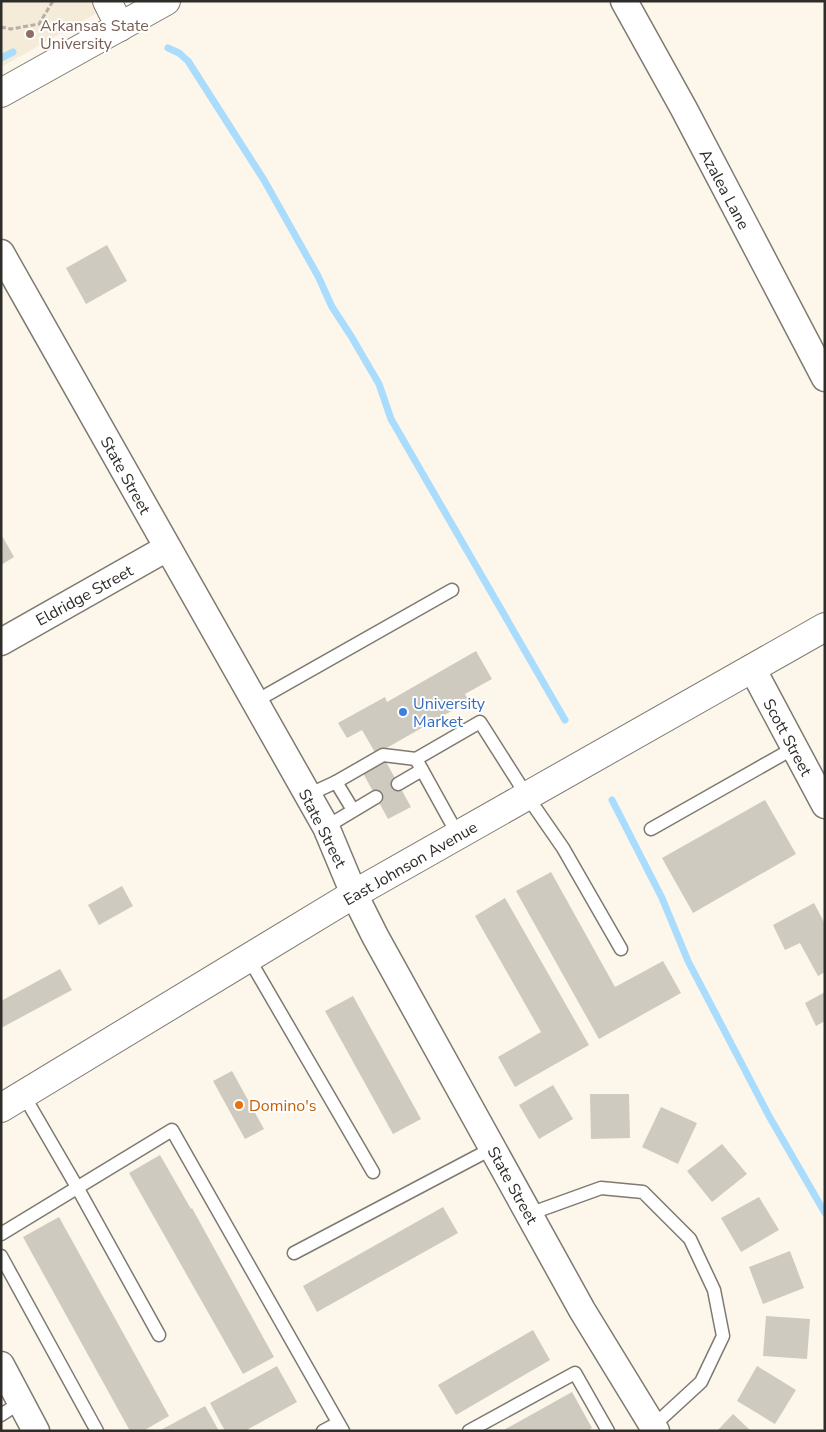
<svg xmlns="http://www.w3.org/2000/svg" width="826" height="1432" font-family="'Nunito Sans',sans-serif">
	<rect width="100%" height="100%" fill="#fcf6eb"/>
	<path fill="#f4ebd8" d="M 1,1 L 118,1 L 1,67 Z"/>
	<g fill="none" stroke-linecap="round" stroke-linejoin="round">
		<g stroke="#a9dcfd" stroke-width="7">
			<path d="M 168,48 L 179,53 L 188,61 L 264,180 L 318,276 L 332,307 L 351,336 L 379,384 L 391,419 L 565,720"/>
			<path d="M 1,58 L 13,52"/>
			<path d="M 612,800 L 662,898 L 688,961 L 769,1116 L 825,1213"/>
		</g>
	</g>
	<g fill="#cfcabf">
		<path d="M 107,245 L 127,281 L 86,304 L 66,268 Z"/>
		<path d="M 1,534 L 14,557 L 1,565 Z"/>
		<path d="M 476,651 L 492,679 L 465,694 L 469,701 L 376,754 L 362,730 L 347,738 L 338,723 L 385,697 L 387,702 Z"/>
		<path d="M 385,760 L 411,807 L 388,819 L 363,773 Z"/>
		<path d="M 765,800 L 796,854 L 693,913 L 662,858 Z"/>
		<path d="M 551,872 L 615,987 L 663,961 L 681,993 L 599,1039 L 516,891 Z"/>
		<path d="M 122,886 L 133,906 L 99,925 L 88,905 Z"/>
		<path d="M 505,898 L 589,1045 L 515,1087 L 498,1057 L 541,1032 L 475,916 Z"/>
		<path d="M 814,903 L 825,924 L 825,972 L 818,976 L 800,943 L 785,950 L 773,925 Z"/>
		<path d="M 60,969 L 72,990 L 1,1028 L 1,1001 Z"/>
		<path d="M 825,992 L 825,1021 L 816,1026 L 805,1003 Z"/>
		<path d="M 353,996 L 421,1119 L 393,1134 L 325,1011 Z"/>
		<path d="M 232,1071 L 264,1129 L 245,1139 L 213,1081 Z"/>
		<path d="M 553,1085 L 573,1119 L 539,1139 L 519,1105 Z"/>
		<path d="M 590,1094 L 629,1094 L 630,1138 L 591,1139 Z"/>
		<path d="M 661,1107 L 697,1123 L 678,1164 L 642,1147 Z"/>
		<path d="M 722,1144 L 747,1174 L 712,1202 L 687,1171 Z"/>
		<path d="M 160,1155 L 191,1209 L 192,1208 L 274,1357 L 243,1374 L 129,1173 Z"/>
		<path d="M 759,1197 L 779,1230 L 741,1252 L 721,1218 Z"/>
		<path d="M 443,1207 L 458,1233 L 317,1312 L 303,1286 Z"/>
		<path d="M 59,1217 L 169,1416 L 143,1431 L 130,1431 L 23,1237 Z"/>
		<path d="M 790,1251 L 804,1288 L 763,1304 L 749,1267 Z"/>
		<path d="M 766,1316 L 810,1319 L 807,1359 L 763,1356 Z"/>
		<path d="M 533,1330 L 550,1360 L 456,1415 L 438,1385 Z"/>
		<path d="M 277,1366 L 297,1402 L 245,1431 L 225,1431 L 210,1403 Z"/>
		<path d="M 757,1366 L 796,1390 L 775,1424 L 737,1401 Z"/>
		<path d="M 572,1392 L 592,1428 L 587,1431 L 502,1431 Z"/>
		<path d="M 205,1406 L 219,1431 L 159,1431 Z"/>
		<path d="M 733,1414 L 751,1431 L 717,1431 Z"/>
	</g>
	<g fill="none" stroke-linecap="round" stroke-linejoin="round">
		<defs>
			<g id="service">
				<path d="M 256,701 L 452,590"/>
				<path d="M 336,782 L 353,810"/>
				<path d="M 398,784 L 422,770"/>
				<path d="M 308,795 L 336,782 L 383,755 L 416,759"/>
				<path d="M 326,827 L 376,797"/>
				<path d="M 651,829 L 794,748"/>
				<path d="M 458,835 L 416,759 L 480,722 L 527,796 L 563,848 L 621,949"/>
				<path d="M 248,957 L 373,1172"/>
				<path d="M 23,1094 L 77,1187 L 159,1335"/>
				<path d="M 529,1214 L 601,1188 L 643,1192 L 690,1239 L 714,1290 L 723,1336 L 701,1382 L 651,1428"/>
				<path d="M 1,1234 L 172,1130 L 343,1431"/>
				<path d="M 294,1253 L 493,1148"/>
				<path d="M 1,1256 L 97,1431"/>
				<path d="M 1,1415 L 21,1402"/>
				<path d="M 323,1431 L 338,1423"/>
				<path d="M 469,1431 L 575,1373 L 608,1431"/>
			</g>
			<g id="minor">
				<path d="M 624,1 L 684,109 L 825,378"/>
				<path d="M 1,253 L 326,827 L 354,894 L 375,936 L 582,1310 L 656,1431"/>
				<path d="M 1,642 L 167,548"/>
				<path d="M 752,668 L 825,805"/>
				<path d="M 1,1365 L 36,1431"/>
			</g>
			<g id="tertiary">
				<path d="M 107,1 L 120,27"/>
				<path d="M 1,93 L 166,1"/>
			</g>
			<path id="secondary" d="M 1,1108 L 354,894 L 825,627"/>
		</defs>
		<use href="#service" stroke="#7f7a71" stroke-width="15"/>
		<use href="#minor" stroke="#7f7a71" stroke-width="29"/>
		<use href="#tertiary" stroke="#7f7a71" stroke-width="30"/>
		<use href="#secondary" stroke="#7f7a71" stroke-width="30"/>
		<path stroke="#b4afa7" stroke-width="3" stroke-dasharray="5 2.5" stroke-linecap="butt" d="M 1,27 L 11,29 L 39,24 L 53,1"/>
		<use href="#service" stroke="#fff" stroke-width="12"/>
		<use href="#minor" stroke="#fff" stroke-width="26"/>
		<use href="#tertiary" stroke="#fff" stroke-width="28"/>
		<use href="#secondary" stroke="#fff" stroke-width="28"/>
	</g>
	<circle fill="#8d6e63" stroke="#fff" stroke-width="2" cx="30" cy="34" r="5"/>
	<circle fill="#3f7fe0" stroke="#fff" stroke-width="2" cx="403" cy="712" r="5"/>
	<circle fill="#e8710a" stroke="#fff" stroke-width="2" cx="239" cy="1105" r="5"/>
	<g text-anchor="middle" stroke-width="4" stroke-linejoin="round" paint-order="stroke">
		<g font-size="16" fill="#785e54" stroke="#fff" text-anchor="start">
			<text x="40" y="31">Arkansas State<tspan x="40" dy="18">University</tspan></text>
		</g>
		<g font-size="16" fill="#2f2d29" stroke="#fff">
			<text transform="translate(725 189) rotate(62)" y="6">Azalea Lane</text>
			<text transform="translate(126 475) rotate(61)" y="6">State Street</text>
			<text transform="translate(84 595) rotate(-29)" y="6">Eldridge Street</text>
			<text transform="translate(788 737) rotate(62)" y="6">Scott Street</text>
			<text transform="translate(323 828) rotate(63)" y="6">State Street</text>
			<text transform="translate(410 863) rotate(-30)" y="6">East Johnson Avenue</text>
			<text transform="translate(513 1185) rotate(61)" y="6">State Street</text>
		</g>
		<g font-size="16" fill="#366cbe" stroke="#fff" text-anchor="start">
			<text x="413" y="709">University<tspan x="413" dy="18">Market</tspan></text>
		</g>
		<g font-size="16" fill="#c56008" stroke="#fff" text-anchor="start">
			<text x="249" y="1111">Domino's</text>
		</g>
	</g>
	<rect width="826" height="1432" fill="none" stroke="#2f2d29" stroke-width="5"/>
</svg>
